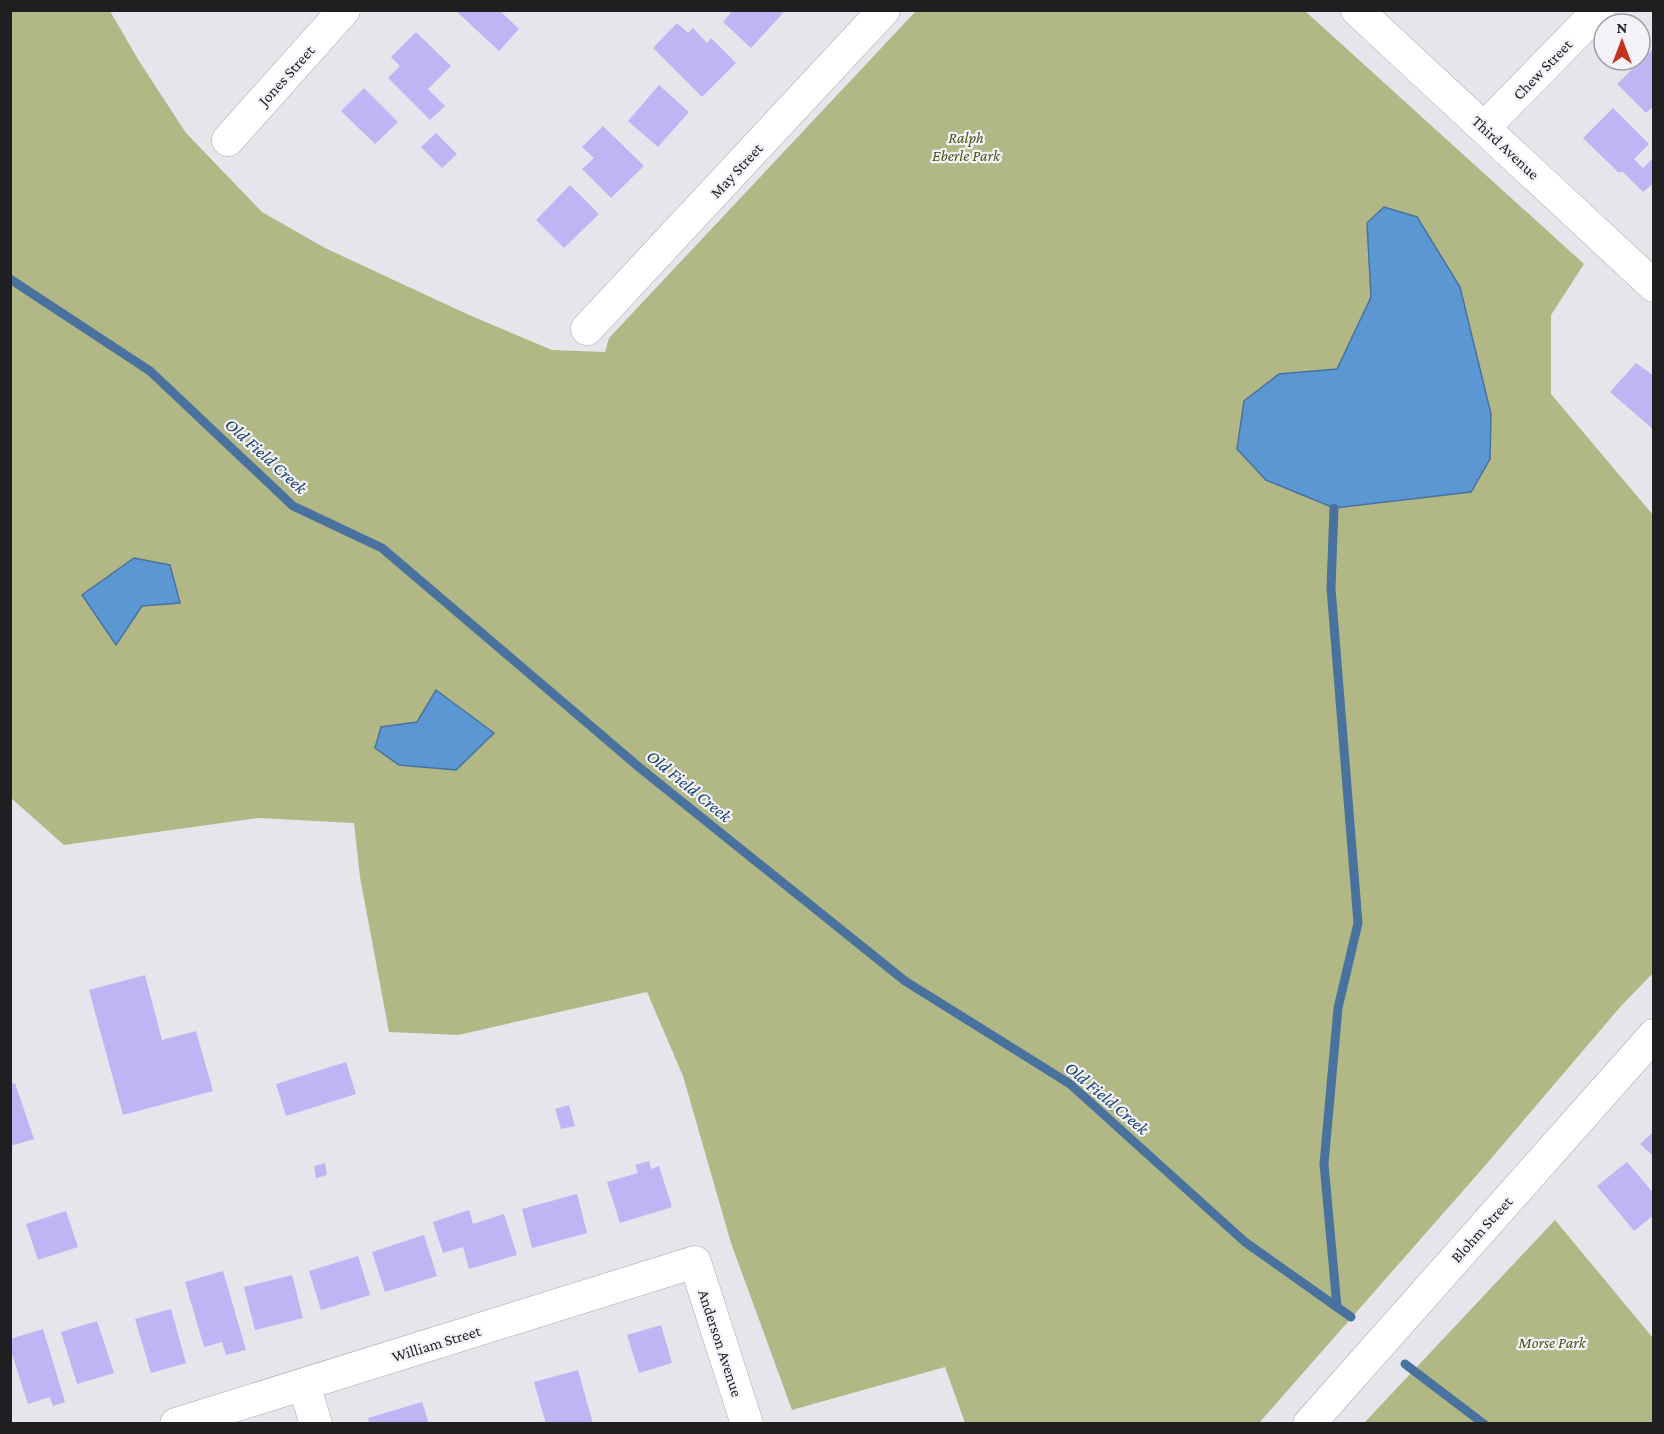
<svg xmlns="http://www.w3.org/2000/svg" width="1664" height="1434" font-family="'Crimson Pro',serif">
	<rect width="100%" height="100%" fill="#e6e5ec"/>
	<g fill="#b1b885" fill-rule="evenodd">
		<path d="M 10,11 L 110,11 L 139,61 L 186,133 L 262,212 L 325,248 L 469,315 L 552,350 L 605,352 L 609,338 L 916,11 L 1305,11 L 1584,264 L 1551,315 L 1551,394 L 1653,515 L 1653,973 L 1621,1006 L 1483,1168 L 1259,1423 L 965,1423 L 945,1367 L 792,1410 L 731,1243 L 683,1076 L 647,992 L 458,1035 L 389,1032 L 360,877 L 354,823 L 258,818 L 64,845 L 11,798 ZM 1367,223 L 1471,492 L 1333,508 L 1266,480 L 1279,374 L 1337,369 L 1371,297 ZM 169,565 L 180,603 L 142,606 ZM 417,722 L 375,748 L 381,727 Z"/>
		<path d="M 1555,1220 L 1653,1338 L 1653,1423 L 1364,1423 Z"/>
	</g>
	<g fill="#5b97d3" stroke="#49739e" stroke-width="1.5">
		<path d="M 1384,207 L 1417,217 L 1460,287 L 1491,414 L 1490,459 L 1471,492 L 1334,508 L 1266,480 L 1237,449 L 1244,401 L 1279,374 L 1337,369 L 1371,297 L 1367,223 Z"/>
		<path d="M 134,558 L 170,565 L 180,603 L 142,606 L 116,645 L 82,595 Z"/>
		<path d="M 436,690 L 494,733 L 456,770 L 399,765 L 375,748 L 381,727 L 417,722 Z"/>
	</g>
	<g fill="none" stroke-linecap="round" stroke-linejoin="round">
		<g stroke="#49739e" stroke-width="9">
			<path d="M 10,279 L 150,371 L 293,506 L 382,548 L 640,768 L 905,981 L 1070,1084 L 1245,1242 L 1351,1317"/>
			<path d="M 1334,508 L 1331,588 L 1358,923 L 1338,1008 L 1324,1164 L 1337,1307"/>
			<path d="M 1405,1364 L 1484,1424"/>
		</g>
	</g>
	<g fill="#bfb5f4">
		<path d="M 455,10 L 499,10 L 519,29 L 499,51 Z"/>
		<path d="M 733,10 L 781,10 L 783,13 L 751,48 L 723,22 Z"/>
		<path d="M 677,23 L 688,33 L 693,28 L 707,43 L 711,38 L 736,63 L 702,97 L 653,48 Z"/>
		<path d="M 416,32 L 451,66 L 428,89 L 445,106 L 430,120 L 388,78 L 400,66 L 391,57 Z"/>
		<path d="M 1654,48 L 1654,106 L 1646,113 L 1617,84 Z"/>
		<path d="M 659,85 L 689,112 L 658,147 L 628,121 Z"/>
		<path d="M 364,88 L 398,122 L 375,144 L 341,111 Z"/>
		<path d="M 1613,108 L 1649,144 L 1634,159 L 1643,168 L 1654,157 L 1654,183 L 1643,192 L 1623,172 L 1618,172 L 1583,138 Z"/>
		<path d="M 603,126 L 644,166 L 611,198 L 582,169 L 594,158 L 582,147 Z"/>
		<path d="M 436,133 L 457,154 L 442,168 L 421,147 Z"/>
		<path d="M 570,185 L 599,214 L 564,248 L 536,220 Z"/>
		<path d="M 1636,363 L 1654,376 L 1654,430 L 1610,392 Z"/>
		<path d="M 145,975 L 162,1040 L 196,1031 L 213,1091 L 123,1115 L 89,990 Z"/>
		<path d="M 346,1062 L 356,1094 L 286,1116 L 276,1084 Z"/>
		<path d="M 15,1083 L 34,1139 L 10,1146 L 10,1084 Z"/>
		<path d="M 569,1105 L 575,1126 L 561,1129 L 555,1109 Z"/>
		<path d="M 1654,1131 L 1654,1157 L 1640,1144 Z"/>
		<path d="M 649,1161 L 651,1169 L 659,1166 L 672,1207 L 620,1223 L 607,1182 L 638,1173 L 635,1165 Z"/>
		<path d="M 1627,1162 L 1654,1194 L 1654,1215 L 1634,1231 L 1597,1186 Z"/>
		<path d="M 325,1163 L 327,1175 L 316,1178 L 314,1166 Z"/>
		<path d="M 577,1194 L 587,1233 L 532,1248 L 522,1209 Z"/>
		<path d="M 469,1210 L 473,1224 L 504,1214 L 517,1255 L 469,1269 L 463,1247 L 443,1253 L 433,1222 Z"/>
		<path d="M 66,1211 L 78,1247 L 38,1260 L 26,1224 Z"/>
		<path d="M 424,1235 L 437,1276 L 385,1292 L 372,1252 Z"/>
		<path d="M 358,1256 L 370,1295 L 321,1310 L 309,1271 Z"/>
		<path d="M 223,1271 L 246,1350 L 226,1355 L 222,1342 L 204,1347 L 185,1282 Z"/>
		<path d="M 292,1275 L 303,1318 L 255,1330 L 244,1287 Z"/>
		<path d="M 171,1309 L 186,1363 L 151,1373 L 135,1319 Z"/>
		<path d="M 97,1321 L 114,1373 L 77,1384 L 61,1332 Z"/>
		<path d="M 661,1325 L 672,1363 L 639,1373 L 627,1335 Z"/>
		<path d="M 43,1329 L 65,1402 L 53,1406 L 50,1397 L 28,1404 L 10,1348 L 10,1339 Z"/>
		<path d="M 578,1370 L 593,1424 L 546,1424 L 534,1382 Z"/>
		<path d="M 422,1402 L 429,1424 L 370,1424 L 368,1418 Z"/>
	</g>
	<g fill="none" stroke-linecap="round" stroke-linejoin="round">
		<defs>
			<g id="street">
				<path d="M 1357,10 L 1654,286"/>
				<path d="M 1485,127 L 1599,10"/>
				<path d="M 228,140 L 344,10"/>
				<path d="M 587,329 L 884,10"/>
				<path d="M 304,1385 L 316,1424"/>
				<path d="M 176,1424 L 695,1262 L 747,1424"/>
				<path d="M 1309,1424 L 1654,1035"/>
			</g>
		</defs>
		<use href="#street" stroke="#a6a5ab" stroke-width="33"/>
		<use href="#street" stroke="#fff" stroke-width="32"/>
	</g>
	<g text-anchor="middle" stroke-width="4.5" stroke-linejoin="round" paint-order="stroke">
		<g font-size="16" fill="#1f1f21" stroke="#f3f2f9">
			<text transform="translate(1542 69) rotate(-46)" y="6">Chew Street</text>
			<text transform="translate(286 75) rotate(-48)" y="6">Jones Street</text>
			<text transform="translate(1506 147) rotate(43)" y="6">Third Avenue</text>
			<text transform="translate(736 170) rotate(-47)" y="6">May Street</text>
			<text transform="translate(1481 1229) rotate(-48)" y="6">Blohm Street</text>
			<text transform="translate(436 1343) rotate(-17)" y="6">William Street</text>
			<text transform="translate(721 1343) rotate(72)" y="6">Anderson Avenue</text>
		</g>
		<g font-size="16" font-style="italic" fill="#4d5315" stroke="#f3f2f9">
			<text x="966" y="143">Ralph<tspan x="966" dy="18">Eberle Park</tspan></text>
			<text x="1552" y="1348">Morse Park</text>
		</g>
		<g font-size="18" font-style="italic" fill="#17426a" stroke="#f3f2f9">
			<text transform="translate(266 456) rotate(42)" y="6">Old Field Creek</text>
			<text transform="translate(689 786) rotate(39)" y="6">Old Field Creek</text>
			<text transform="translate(1107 1098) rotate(40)" y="6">Old Field Creek</text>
		</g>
	</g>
	<rect width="1664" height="1434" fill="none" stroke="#1f1f21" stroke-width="24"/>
	<g transform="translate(1622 42)"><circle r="28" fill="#f3f2f9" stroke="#9e9ea3" stroke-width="1.5"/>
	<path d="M0-4.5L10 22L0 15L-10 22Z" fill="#c1351f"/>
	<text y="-9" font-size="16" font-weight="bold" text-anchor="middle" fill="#1f1f21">N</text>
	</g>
</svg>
